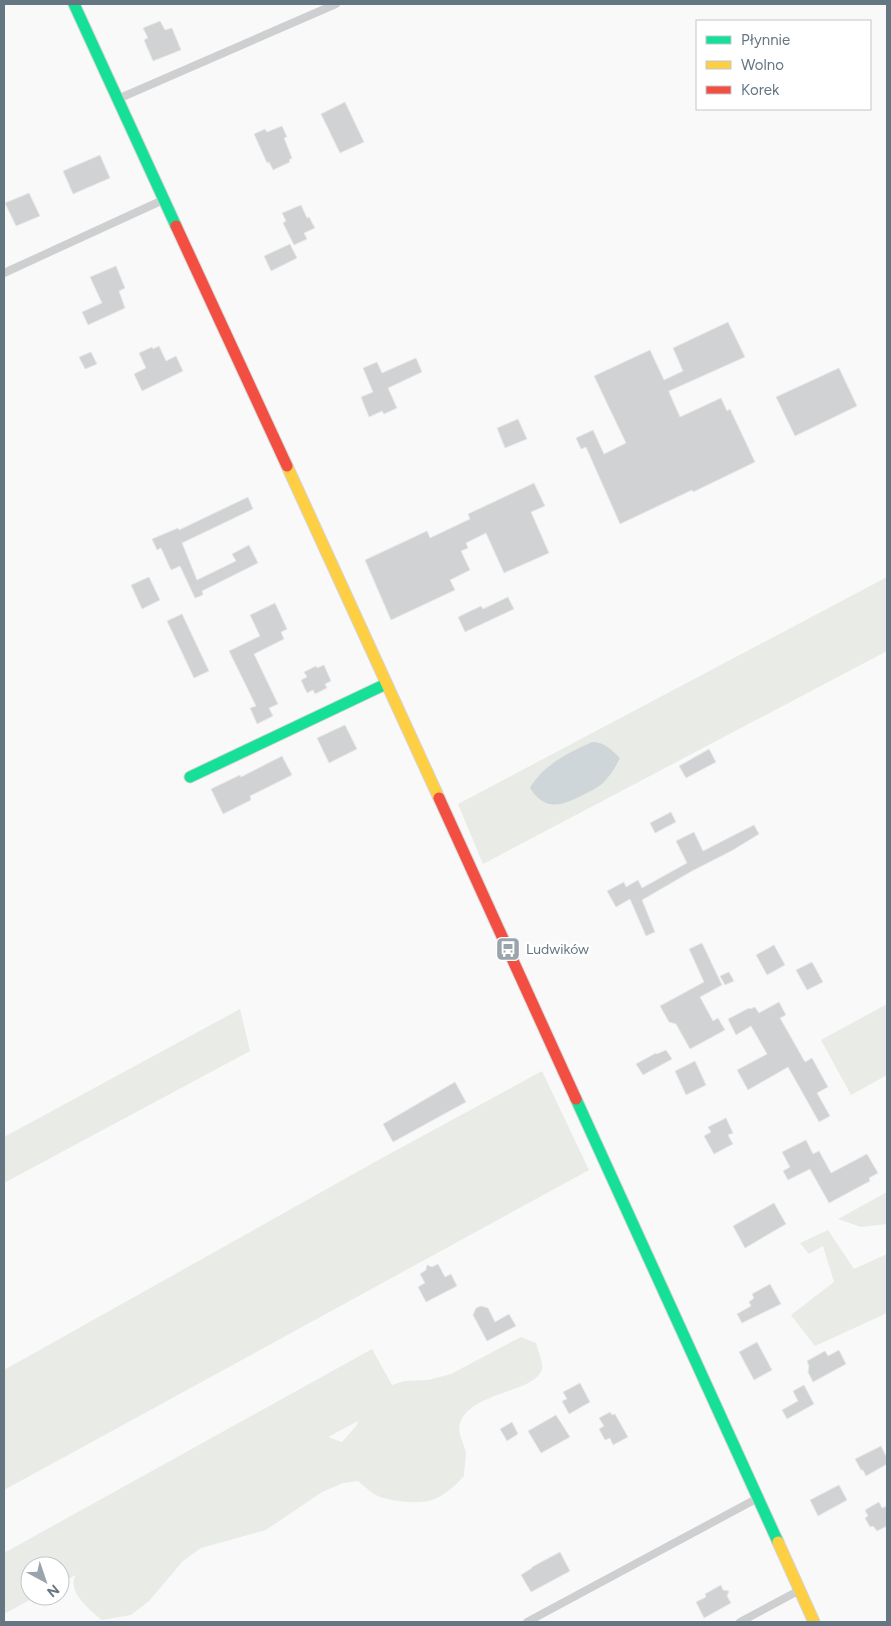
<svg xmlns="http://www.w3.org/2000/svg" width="891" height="1626" font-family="Figtree,sans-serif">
	<rect width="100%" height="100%" fill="#f9f9f9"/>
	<g fill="#e8ebe6" fill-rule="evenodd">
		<path d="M 887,577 L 887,651 L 483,864 L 458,804 Z"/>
		<path d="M 887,1004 L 887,1075 L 851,1095 L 821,1040 Z"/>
		<path d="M 240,1009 L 250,1051 L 4,1183 L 4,1137 Z"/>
		<path d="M 542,1071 L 589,1170 L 4,1490 L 4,1370 L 382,1158 Z"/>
		<path d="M 887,1192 L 887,1224 L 861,1227 L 838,1219 Z"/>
		<path d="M 828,1230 L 854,1269 L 887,1254 L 887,1313 L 815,1346 L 791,1315 L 834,1282 L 823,1246 L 809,1254 L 800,1243 Z"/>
		<path d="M 521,1337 L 536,1343 C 538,1351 543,1361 542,1369 C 536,1393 471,1391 460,1423 C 457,1433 464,1443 466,1453 C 466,1460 464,1469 464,1476 C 455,1486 442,1498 428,1501 C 416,1504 384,1501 374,1494 C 368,1490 363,1485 358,1481 L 343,1483 L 322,1492 L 266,1530 L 201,1548 L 183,1561 L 149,1601 L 131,1615 L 102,1620 C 90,1610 66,1591 76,1575 L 60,1583 L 60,1566 L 30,1566 L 30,1596 L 37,1596 L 4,1614 L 4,1553 L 372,1349 L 392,1385 L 404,1381 L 428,1380 L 451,1374 ZM 358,1421 L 357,1425 L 342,1442 L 328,1437 Z"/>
	</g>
	<path fill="#ced6d9" d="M 592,742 C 604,742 611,749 620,758 C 615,768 610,776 602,784 C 597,788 590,791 585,794 C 563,805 546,813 530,788 C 543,765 568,753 592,742 Z"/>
	<g fill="#d0d2d3" stroke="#e8e8e8">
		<path d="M 160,21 L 165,30 L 172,28 L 181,50 L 153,61 L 144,40 L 148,38 L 143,28 Z"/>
		<path d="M 345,102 L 364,142 L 340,153 L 321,114 Z"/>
		<path d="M 282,126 L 287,137 L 284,138 L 292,158 L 289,160 L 290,162 L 273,170 L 269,162 L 267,163 L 254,134 L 265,129 L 267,132 Z"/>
		<path d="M 100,155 L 110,178 L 73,194 L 63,171 Z"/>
		<path d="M 29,193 L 40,216 L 16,226 L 5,203 Z"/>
		<path d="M 301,205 L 307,218 L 309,217 L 315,228 L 304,233 L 307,239 L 294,245 L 283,223 L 286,221 L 282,213 Z"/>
		<path d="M 290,244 L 297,258 L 271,271 L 264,256 Z"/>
		<path d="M 116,266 L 125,288 L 119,291 L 125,308 L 88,325 L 82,312 L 102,303 L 90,277 Z"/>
		<path d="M 728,322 L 745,357 L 669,391 L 669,392 L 680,417 L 721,398 L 727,411 L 730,409 L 755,462 L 693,492 L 692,490 L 620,524 L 586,447 L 581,449 L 576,438 L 593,430 L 604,454 L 626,443 L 594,376 L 650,350 L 664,380 L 683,371 L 673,348 Z"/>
		<path d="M 159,346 L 166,361 L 176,356 L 183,371 L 142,391 L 134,374 L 146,368 L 139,353 L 152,347 L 153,349 Z"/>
		<path d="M 91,352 L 97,364 L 85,369 L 79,357 Z"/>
		<path d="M 416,358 L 422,372 L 388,388 L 397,408 L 384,414 L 382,411 L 369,417 L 361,397 L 373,392 L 363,368 L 377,362 L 382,373 Z"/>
		<path d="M 839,368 L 857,406 L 795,436 L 776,397 Z"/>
		<path d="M 518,419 L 527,439 L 505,448 L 497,428 Z"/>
		<path d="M 534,483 L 545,506 L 531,512 L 549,553 L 504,573 L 486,533 L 466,543 L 468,548 L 461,551 L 470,570 L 450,580 L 455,590 L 391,620 L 365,560 L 427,531 L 430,538 L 470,519 L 468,514 Z"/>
		<path d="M 248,497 L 253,509 L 182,543 L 197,580 L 236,561 L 232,554 L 249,545 L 258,563 L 202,591 L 203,595 L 195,598 L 180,566 L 171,570 L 161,548 L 157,550 L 152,539 L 178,528 L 179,530 Z"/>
		<path d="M 149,577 L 160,600 L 142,609 L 131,585 Z"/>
		<path d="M 508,597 L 514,609 L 465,632 L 458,617 L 481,606 L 483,609 Z"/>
		<path d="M 275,603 L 287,629 L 281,632 L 284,639 L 254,654 L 278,704 L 269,708 L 273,716 L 257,724 L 250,708 L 256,706 L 229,651 L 260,636 L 250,615 Z"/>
		<path d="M 182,614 L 209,671 L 194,678 L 167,621 Z"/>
		<path d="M 324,665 L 331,681 L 325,684 L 327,688 L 315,694 L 313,690 L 307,693 L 301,680 L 307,677 L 304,672 L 316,666 L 317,668 Z"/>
		<path d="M 345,725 L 357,749 L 329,763 L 317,738 Z"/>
		<path d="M 709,749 L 716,762 L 686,778 L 679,766 Z"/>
		<path d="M 282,756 L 292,775 L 250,796 L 251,800 L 223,814 L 211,789 L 240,775 L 241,777 Z"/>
		<path d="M 671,812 L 676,822 L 655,833 L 650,823 Z"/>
		<path d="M 754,825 L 759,834 L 733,850 L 692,871 L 642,900 L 655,932 L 646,936 L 630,899 L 616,907 L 607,891 L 624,882 L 626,887 L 638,880 L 642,888 L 687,863 L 676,841 L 694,832 L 703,851 Z"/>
		<path d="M 702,943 L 722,985 L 700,997 L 713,1021 L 718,1018 L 725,1030 L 690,1049 L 676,1024 L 669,1022 L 660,1006 L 704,982 L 689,949 Z"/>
		<path d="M 774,945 L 785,965 L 767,975 L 756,955 Z"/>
		<path d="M 812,962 L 823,982 L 807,990 L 796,970 Z"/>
		<path d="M 729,972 L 734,981 L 725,985 L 720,976 Z"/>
		<path d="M 779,1002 L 786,1015 L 780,1018 L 805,1062 L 812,1058 L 828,1087 L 817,1093 L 830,1116 L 819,1122 L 788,1067 L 748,1090 L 737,1070 L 767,1054 L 751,1026 L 736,1035 L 728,1019 L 749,1008 L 750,1009 L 755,1007 L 759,1013 Z"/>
		<path d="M 666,1050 L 672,1059 L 643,1075 L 636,1064 L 656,1053 L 657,1054 Z"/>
		<path d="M 695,1061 L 706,1085 L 686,1095 L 675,1071 Z"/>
		<path d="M 455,1082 L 466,1102 L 393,1142 L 383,1124 Z"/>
		<path d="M 726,1118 L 733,1133 L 728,1135 L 733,1144 L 714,1154 L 704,1136 L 711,1132 L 708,1127 Z"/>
		<path d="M 806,1140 L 813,1154 L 819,1151 L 831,1173 L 867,1154 L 878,1173 L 869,1178 L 870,1181 L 829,1203 L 810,1169 L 788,1180 L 783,1171 L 790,1167 L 782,1152 Z"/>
		<path d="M 774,1203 L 786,1224 L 745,1248 L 733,1226 Z"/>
		<path d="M 438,1264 L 445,1277 L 451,1274 L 457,1286 L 426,1302 L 418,1287 L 425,1283 L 420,1274 L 426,1270 L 427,1265 L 432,1267 Z"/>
		<path d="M 770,1284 L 781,1304 L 742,1323 L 737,1314 L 751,1306 L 749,1302 L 754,1298 L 752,1294 Z"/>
		<path d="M 481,1306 L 488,1308 L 495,1322 L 509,1314 L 516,1326 L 487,1341 L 473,1315 L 476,1308 Z"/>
		<path d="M 757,1342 L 772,1370 L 754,1380 L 739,1352 Z"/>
		<path d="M 839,1350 L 846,1364 L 813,1382 L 808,1372 L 809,1366 L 807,1361 L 825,1351 L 828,1356 Z"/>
		<path d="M 580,1383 L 590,1402 L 569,1414 L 562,1401 L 567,1399 L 563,1392 Z"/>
		<path d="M 804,1385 L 814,1404 L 787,1419 L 782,1410 L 798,1401 L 793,1391 Z"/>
		<path d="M 610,1412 L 612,1415 L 615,1414 L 628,1437 L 613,1445 L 610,1438 L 605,1440 L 599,1429 L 604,1426 L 599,1418 Z"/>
		<path d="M 556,1415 L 570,1437 L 541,1453 L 528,1431 Z"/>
		<path d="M 512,1422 L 518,1434 L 507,1441 L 500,1429 Z"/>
		<path d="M 881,1446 L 887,1458 L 887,1464 L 866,1476 L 863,1470 L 861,1470 L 855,1459 Z"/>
		<path d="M 839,1485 L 847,1500 L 818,1516 L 810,1500 Z"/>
		<path d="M 879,1502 L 882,1508 L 887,1506 L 887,1526 L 877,1531 L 873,1526 L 870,1527 L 865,1518 L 868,1516 L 865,1510 Z"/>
		<path d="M 560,1552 L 570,1571 L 531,1592 L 521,1575 L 532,1568 L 532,1567 Z"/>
		<path d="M 721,1585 L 723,1590 L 729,1591 L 727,1596 L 731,1603 L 704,1618 L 696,1602 L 706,1597 L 705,1594 Z"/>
	</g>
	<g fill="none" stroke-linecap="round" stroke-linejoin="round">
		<defs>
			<g id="fast">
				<path d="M 74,4 L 176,226"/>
				<path d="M 190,777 L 386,684"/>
				<path d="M 576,1099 L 778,1542"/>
			</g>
			<g id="slow">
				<path d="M 287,466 L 439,798"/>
				<path d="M 778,1542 L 814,1622"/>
			</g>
			<g id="jam">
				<path d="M 176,226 L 287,466"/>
				<path d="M 439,798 L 576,1099"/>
			</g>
		</defs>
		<use href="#fast" stroke="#d5d6d7" stroke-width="13"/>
		<use href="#slow" stroke="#d5d6d7" stroke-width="13"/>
		<use href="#jam" stroke="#d5d6d7" stroke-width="13"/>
		<g stroke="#cecfd0" stroke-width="8">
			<path d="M 120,98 L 336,4"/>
			<path d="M 4,273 L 163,200"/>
			<path d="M 527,1622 L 756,1499"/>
			<path d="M 740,1622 L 798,1591"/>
		</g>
		<use href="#fast" stroke="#16e098" stroke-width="11"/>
		<use href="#slow" stroke="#ffcf43" stroke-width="11"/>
		<use href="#jam" stroke="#f24e42" stroke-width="11"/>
	</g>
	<defs>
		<symbol id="bus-square" viewBox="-11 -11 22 22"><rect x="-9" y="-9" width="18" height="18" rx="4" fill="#99a4ac" stroke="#fff"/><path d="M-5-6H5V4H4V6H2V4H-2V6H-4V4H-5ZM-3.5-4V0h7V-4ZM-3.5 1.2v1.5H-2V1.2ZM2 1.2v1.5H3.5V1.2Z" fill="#fff"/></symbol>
	</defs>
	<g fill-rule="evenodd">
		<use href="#bus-square" x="494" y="935" width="28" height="28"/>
	</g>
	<g text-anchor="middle" stroke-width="5" stroke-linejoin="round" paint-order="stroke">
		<g font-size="14" fill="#657683" stroke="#fff" text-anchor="start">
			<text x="526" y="954">Ludwików</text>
		</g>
	</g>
	<rect width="891" height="1626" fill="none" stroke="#657683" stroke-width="10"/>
	<rect x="696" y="20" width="175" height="90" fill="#ffffff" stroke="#c1c8cd"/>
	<rect x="706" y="36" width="25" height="8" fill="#16e098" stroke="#c1c8cd"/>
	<text x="741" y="45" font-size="15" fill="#657683">Płynnie</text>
	<rect x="706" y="61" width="25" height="8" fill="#ffcf43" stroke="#c1c8cd"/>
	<text x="741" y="70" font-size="15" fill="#657683">Wolno</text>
	<rect x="706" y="86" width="25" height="8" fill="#f24e42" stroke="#c1c8cd"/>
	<text x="741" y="95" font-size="15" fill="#657683">Korek</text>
	<g transform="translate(45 1581) rotate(140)"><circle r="24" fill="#ffffff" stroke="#c1c8cd"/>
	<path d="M0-4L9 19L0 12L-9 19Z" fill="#99a4ac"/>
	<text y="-8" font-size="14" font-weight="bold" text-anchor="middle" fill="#657683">N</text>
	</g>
</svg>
